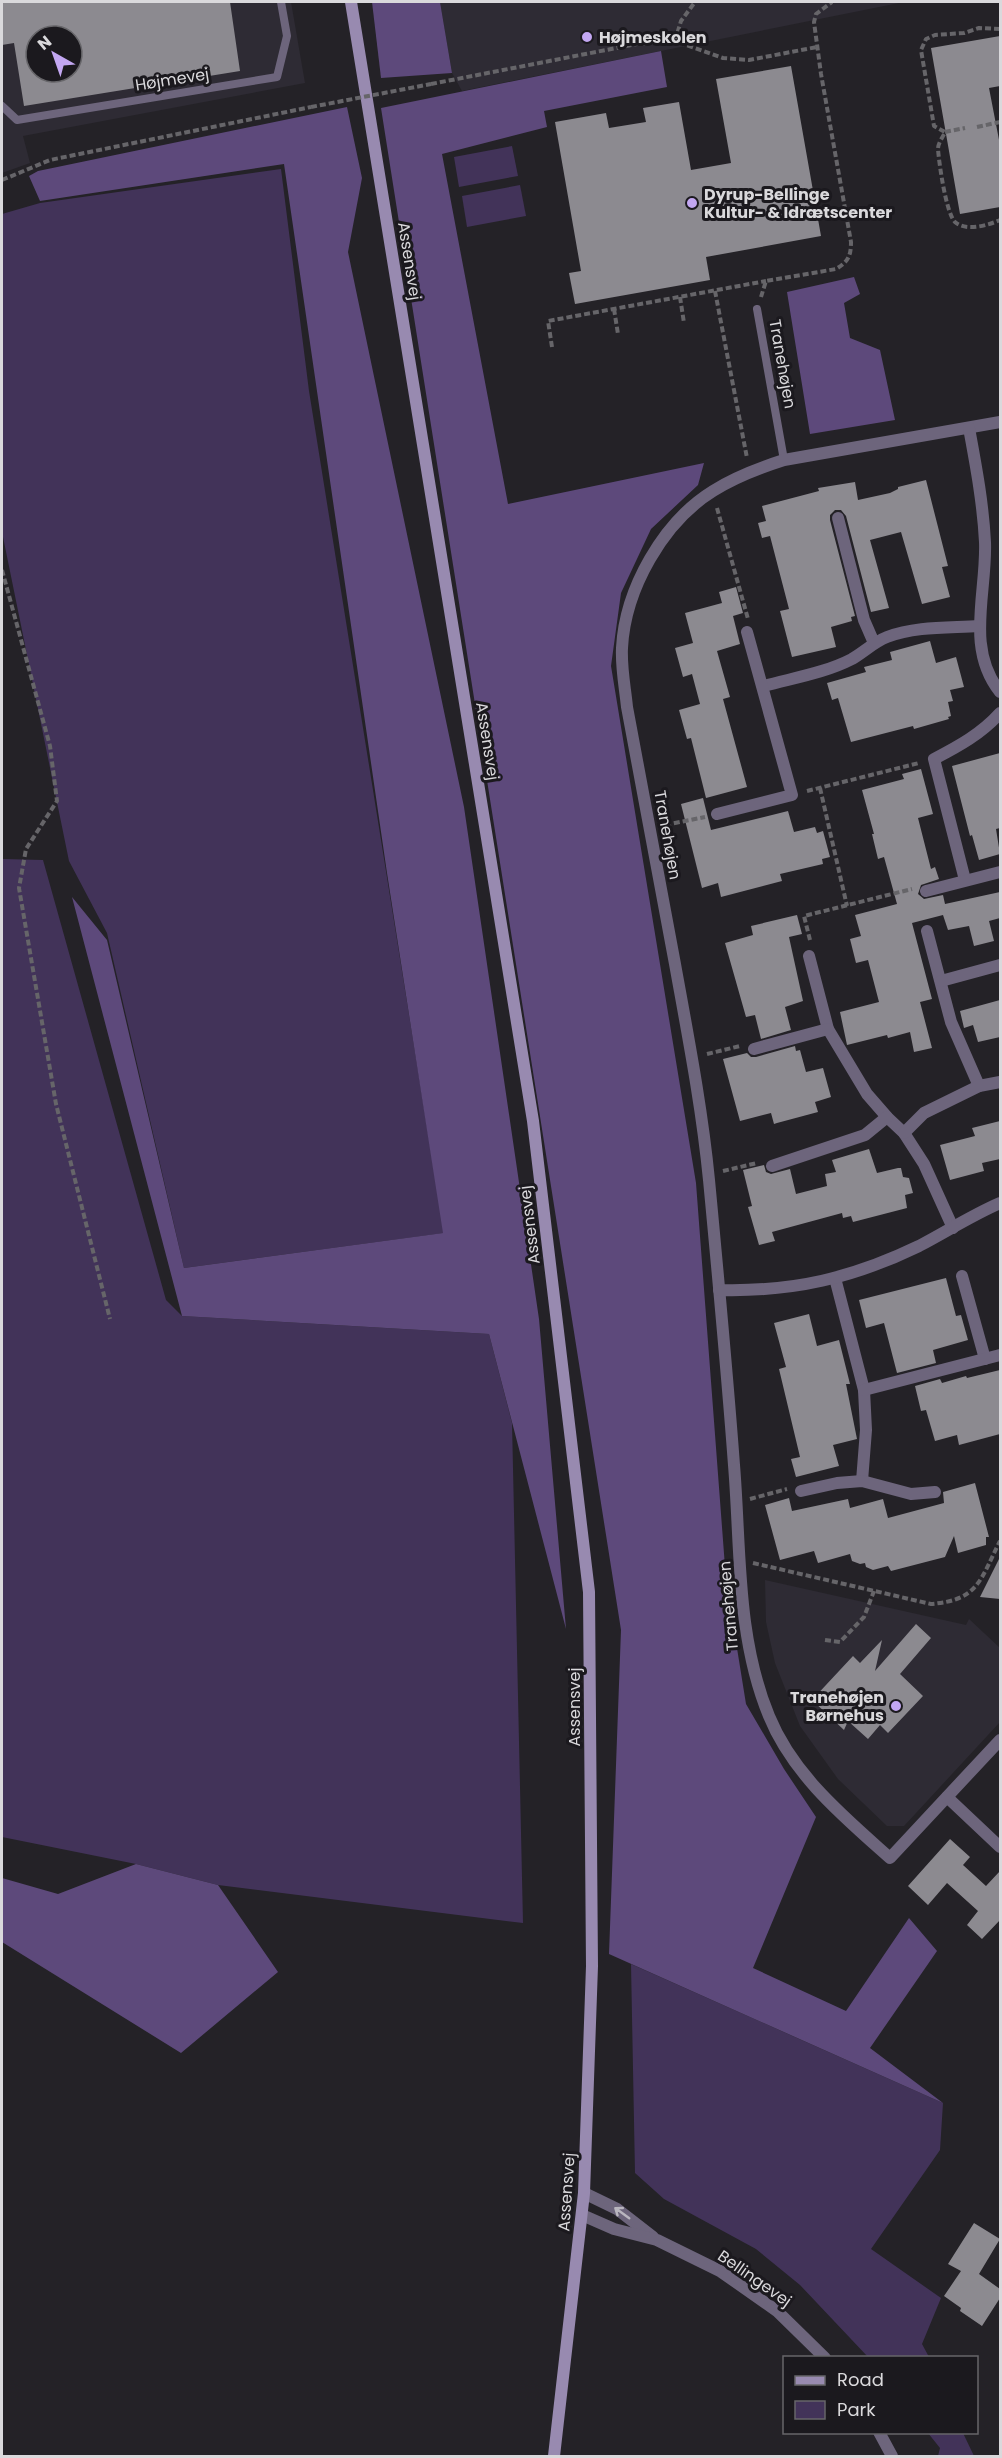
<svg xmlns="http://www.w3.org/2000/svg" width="1002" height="2458" font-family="Poppins,sans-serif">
	<rect width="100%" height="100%" fill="#242227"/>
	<g fill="#2e2b34" fill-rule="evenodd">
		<path d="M 2,2 L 291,2 L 305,83 L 23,136 L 30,163 L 2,173 ZM 36,36 L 72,36 L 72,72 L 36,72 Z"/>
		<path d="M 440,2 L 904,2 L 462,91 L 452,73 Z"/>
		<path d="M 765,1580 L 966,1625 L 969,1619 L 1000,1648 L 1000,1722 L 904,1826 L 887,1826 L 838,1779 L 800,1726 L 775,1663 L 766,1622 Z"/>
	</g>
	<g fill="#423359">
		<path d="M 512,146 L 518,176 L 459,187 L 454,157 Z"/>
		<path d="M 281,169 L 309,391 L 444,1233 L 184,1268 L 107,933 L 69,861 L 2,532 L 2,214 L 40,203 Z"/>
		<path d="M 520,185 L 526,216 L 467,227 L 462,196 Z"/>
		<path d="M 2,859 L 43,860 L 166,1300 L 182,1316 L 489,1334 L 512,1423 L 523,1923 L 218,1885 L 136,1864 L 2,1837 Z"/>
		<path d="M 631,1964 L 943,2103 L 940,2150 L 871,2249 L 941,2298 L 922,2344 L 929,2357 L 868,2357 L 800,2285 L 756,2249 L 664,2199 L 635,2173 Z"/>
		<path d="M 928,2433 L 963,2433 L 974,2456 L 938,2456 L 940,2448 Z"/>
	</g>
	<g fill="#5d497b">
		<path d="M 372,2 L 440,2 L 452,73 L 381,78 Z"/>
		<path d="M 661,51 L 667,87 L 544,111 L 547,127 L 442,154 L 508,504 L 704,463 L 698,485 L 651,529 L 621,593 L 611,666 L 696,1183 L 726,1580 L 746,1704 L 784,1769 L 816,1817 L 753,1968 L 846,2011 L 909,1918 L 937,1951 L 870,2048 L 943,2103 L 609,1954 L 621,1630 L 381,108 Z"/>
		<path d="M 347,107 L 362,178 L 348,252 L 464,807 L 539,1319 L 566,1629 L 489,1334 L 182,1316 L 72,897 L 107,940 L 184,1268 L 443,1233 L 387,873 L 284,164 L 40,201 L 29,176 L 38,171 Z"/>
		<path d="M 854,277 L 860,294 L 844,303 L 850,338 L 880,350 L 895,420 L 810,434 L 787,292 Z"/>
		<path d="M 136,1864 L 218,1885 L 278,1972 L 181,2053 L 2,1942 L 2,1878 L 58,1894 Z"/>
	</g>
	<g fill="#8c8a90" fill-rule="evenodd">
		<path d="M 2,2 L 230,2 L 240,71 L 24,106 L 14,43 L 2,45 ZM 36,36 L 72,36 L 72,72 L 36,72 Z"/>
		<path d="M 1000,36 L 1000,86 L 989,88 L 1000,145 L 1000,207 L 960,214 L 931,48 Z"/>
		<path d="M 791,66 L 821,236 L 706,257 L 710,280 L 575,304 L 569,273 L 581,271 L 555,122 L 606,113 L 609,128 L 646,122 L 643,108 L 679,102 L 691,170 L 731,163 L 716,79 Z"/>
		<path d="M 926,480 L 948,566 L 942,567 L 950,597 L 922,604 L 901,532 L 870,540 L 889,608 L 871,612 L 846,516 L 841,510 L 835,510 L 830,515 L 830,520 L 855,616 L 851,617 L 852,621 L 831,627 L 836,647 L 792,657 L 780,611 L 789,609 L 770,536 L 762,538 L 758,523 L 766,521 L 762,506 L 819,491 L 818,488 L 855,482 L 858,500 L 890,493 L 898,489 L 898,487 Z"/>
		<path d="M 736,587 L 743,613 L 733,616 L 740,644 L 717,651 L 730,697 L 723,699 L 747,787 L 706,798 L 691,738 L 687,739 L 679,710 L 700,704 L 692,674 L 683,677 L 675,648 L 693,643 L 685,613 L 722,603 L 719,592 Z"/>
		<path d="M 930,641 L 936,663 L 956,657 L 964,687 L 950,690 L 953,701 L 948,702 L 951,716 L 948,717 L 949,719 L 914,729 L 913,726 L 851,742 L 838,698 L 832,700 L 827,683 L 866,672 L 864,667 L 892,660 L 890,652 Z"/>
		<path d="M 1000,753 L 1000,828 L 996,829 L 1000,854 L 979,860 L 972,835 L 970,836 L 952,766 Z"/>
		<path d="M 921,769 L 933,814 L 918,818 L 931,869 L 935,867 L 939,879 L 921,885 L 918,894 L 924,899 L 943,895 L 945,904 L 1000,892 L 1000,918 L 989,921 L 994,941 L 974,946 L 969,926 L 948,930 L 943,915 L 912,923 L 932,999 L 920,1002 L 932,1048 L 914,1052 L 910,1032 L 888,1038 L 887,1035 L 847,1045 L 840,1012 L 879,1002 L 868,960 L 856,963 L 850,939 L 861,936 L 855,915 L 897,904 L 884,857 L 878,859 L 872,834 L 874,834 L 862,790 L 904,779 L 902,774 Z"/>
		<path d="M 703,798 L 711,830 L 788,811 L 794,832 L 815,827 L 817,833 L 823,831 L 830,857 L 822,859 L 823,864 L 780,874 L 782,881 L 721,897 L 718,883 L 702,888 L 681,804 Z"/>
		<path d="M 797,915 L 802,934 L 789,937 L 803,1001 L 785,1007 L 791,1030 L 761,1039 L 755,1015 L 746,1017 L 725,943 L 753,935 L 751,926 Z"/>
		<path d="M 1000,1000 L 1000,1037 L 978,1042 L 973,1025 L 964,1028 L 960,1011 Z"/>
		<path d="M 795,1046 L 796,1051 L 800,1050 L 806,1072 L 823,1068 L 831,1097 L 815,1102 L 818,1112 L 777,1123 L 774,1124 L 771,1113 L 740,1121 L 723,1059 L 747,1053 L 751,1057 L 756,1057 Z"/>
		<path d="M 1000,1121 L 1000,1159 L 982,1163 L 984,1171 L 950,1180 L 940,1145 L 975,1136 L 972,1128 Z"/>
		<path d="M 869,1149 L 877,1173 L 898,1168 L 901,1168 L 903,1177 L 909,1178 L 913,1193 L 905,1195 L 907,1208 L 853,1222 L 851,1216 L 843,1218 L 842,1213 L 772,1232 L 775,1241 L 759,1245 L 748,1207 L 752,1206 L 743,1170 L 764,1165 L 766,1172 L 771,1174 L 790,1169 L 796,1194 L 827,1186 L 825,1174 L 836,1172 L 832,1160 Z"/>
		<path d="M 946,1278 L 956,1316 L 961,1315 L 968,1340 L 933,1350 L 936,1363 L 897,1373 L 884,1323 L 866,1328 L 859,1300 Z"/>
		<path d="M 809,1314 L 817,1346 L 839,1340 L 850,1384 L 846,1384 L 857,1439 L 833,1445 L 839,1466 L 796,1477 L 791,1459 L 800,1457 L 779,1369 L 786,1367 L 774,1323 Z"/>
		<path d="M 1000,1370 L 1000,1434 L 959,1445 L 957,1435 L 935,1441 L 926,1410 L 921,1411 L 915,1386 L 940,1379 L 942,1383 L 966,1376 L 967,1378 Z"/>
		<path d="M 975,1483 L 989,1537 L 986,1537 L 986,1545 L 958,1553 L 954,1536 L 945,1557 L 891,1571 L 888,1566 L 873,1570 L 866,1567 L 865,1563 L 860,1564 L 852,1561 L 850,1554 L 818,1563 L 814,1551 L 780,1560 L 765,1505 L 789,1498 L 792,1511 L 848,1499 L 850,1508 L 883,1499 L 888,1518 L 944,1503 L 943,1492 Z"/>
		<path d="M 1000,1557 L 1000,1599 L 980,1597 Z"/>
		<path d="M 916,1624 L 931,1638 L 900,1674 L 923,1696 L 888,1733 L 880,1725 L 868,1739 L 848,1721 L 844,1730 L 812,1700 L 853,1656 L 860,1663 L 882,1640 L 875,1671 Z"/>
		<path d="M 950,1839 L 970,1857 L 963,1865 L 986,1886 L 1000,1871 L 1000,1920 L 982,1939 L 967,1925 L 978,1911 L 947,1883 L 928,1905 L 908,1886 Z"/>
		<path d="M 974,2223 L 1000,2239 L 979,2274 L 1000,2289 L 1000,2298 L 982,2326 L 960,2311 L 961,2308 L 944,2296 L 961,2271 L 948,2264 Z"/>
	</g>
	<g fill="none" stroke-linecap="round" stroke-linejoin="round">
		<g stroke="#666569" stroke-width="4" stroke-dasharray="6 3" stroke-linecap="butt">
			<path d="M 1000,29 L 979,28 L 964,33 L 935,35 L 926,39 L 921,50 L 934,126 L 945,132 C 943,137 938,143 938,149 C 939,163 946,213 955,222 C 966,232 989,225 1000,220"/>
			<path d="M 675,41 L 681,21 L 695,2"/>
			<path d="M 431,84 L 637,44 L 675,41 L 723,58 L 749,60 L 817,47"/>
			<path d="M 977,127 L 1000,122"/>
			<path d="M 945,132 L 965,128"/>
			<path d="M 2,180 L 50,160 L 311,107"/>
			<path d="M 715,291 L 747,458"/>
			<path d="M 680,297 L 684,323"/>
			<path d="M 761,297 L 766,281 L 836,269 C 848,262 851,256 851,242 L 821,74 L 814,22 L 816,14 L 832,2"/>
			<path d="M 614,309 L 618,334"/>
			<path d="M 552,347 L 548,321 L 766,281"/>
			<path d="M 717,508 L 748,619"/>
			<path d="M 2,570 L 50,746 L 57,801 L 26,849 L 19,888 L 56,1104 L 110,1319"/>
			<path d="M 820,788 L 847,906"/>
			<path d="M 807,791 L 919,763"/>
			<path d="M 665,825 L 705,817"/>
			<path d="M 810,940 L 804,916 L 912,889"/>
			<path d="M 707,1054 L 740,1046"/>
			<path d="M 723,1171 L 757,1163"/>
			<path d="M 750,1499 L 787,1489"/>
			<path d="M 753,1563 L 931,1604 C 979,1600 980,1580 1000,1541"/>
			<path d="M 825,1640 L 840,1642 L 864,1617 L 874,1591"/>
		</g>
		<g stroke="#6d657c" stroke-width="8">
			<path d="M 2,106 L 17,120 L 277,77 L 287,36 L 281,2"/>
			<path d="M 757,309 L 784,460"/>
		</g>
		<g stroke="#6d657c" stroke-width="12">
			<path d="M 1000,422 L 784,460 C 759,468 735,477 713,491 C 663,522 625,589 622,648 C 621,668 625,687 627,707 C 643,793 659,878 675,964 C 688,1036 702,1108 709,1180 C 718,1275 727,1370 734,1465 C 741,1550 736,1636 769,1716 C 793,1775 844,1817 890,1858 L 1000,1740"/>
			<path d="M 969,428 C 976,466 983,503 985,542 C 987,593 965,648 1000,692"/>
			<path d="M 838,518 L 864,620 L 874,643"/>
			<path d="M 764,686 C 793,678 825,673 852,659 C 864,652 874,642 887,637 C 916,626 949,628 979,626"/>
			<path d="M 717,814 L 792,795 L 747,632"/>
			<path d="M 965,880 L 934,759 C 959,746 981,734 1000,713"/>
			<path d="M 926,891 L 1000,872"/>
			<path d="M 927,931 L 951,1022 L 979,1086"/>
			<path d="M 809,956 L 828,1029 L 867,1094 L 887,1117 L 904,1133 L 924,1164 L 953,1228"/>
			<path d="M 941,981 L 1000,965"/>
			<path d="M 754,1049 L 828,1029"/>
			<path d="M 904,1133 L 924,1113 L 979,1086 L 1000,1082"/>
			<path d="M 772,1166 L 865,1135 L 887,1117"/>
			<path d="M 962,1276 L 985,1359"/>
			<path d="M 835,1278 L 864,1390 L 866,1430 L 862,1481"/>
			<path d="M 719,1290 C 793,1292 853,1278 919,1246 C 946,1232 972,1215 1000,1203"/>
			<path d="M 864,1390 L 1000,1355"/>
			<path d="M 801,1491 L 837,1483 L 862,1481 L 911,1494 L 935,1492"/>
			<path d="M 947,1797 L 1000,1847"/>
		</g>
		<g stroke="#6d657c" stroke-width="12">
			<path d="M 584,2193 L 617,2209 L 653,2237"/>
			<path d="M 582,2215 L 614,2229 L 657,2240 L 720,2271 L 777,2311 L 825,2358"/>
			<path d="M 879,2432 L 892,2456"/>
		</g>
		<path stroke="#988ab0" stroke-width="12" d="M 351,2 L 533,1121 L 589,1592 L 592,1966 L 584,2193 L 554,2456"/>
		<path stroke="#666569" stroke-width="4" stroke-dasharray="6 3" stroke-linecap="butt" d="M 311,107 L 431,84"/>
	</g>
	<defs><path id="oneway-shaft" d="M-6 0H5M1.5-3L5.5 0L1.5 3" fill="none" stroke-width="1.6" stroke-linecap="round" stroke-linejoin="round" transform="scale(1.5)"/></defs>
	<use stroke="#b9b6bf" href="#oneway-shaft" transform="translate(622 2213) rotate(-144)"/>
	<g fill="#c3a7f2" stroke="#1b191e" stroke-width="2">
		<circle cx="587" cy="37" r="6"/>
		<circle cx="692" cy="203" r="6"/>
		<circle cx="896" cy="1706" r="6"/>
	</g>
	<g text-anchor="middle" stroke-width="6" stroke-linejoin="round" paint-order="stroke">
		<g font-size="16" font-weight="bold" fill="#dad9dc" stroke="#1b191e" text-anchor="start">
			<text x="599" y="43">Højmeskolen</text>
			<text x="704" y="200">Dyrup-Bellinge<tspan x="704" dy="18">Kultur- &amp; Idrætscenter</tspan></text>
			<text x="884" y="1703" text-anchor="end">Tranehøjen<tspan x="884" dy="18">Børnehus</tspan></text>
		</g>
		<g font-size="16" fill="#dad9dc" stroke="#1b191e">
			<text transform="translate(172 79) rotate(-9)" y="6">Højmevej</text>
			<text transform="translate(410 261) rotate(81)" y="6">Assensvej</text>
			<text transform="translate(783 364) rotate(80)" y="6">Tranehøjen</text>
			<text transform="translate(488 741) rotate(81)" y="6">Assensvej</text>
			<text transform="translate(668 835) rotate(80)" y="6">Tranehøjen</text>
			<text transform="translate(529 1225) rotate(-97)" y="6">Assensvej</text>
			<text transform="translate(728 1606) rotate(-95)" y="6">Tranehøjen</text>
			<text transform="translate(574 1707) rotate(-90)" y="6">Assensvej</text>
			<text transform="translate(566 2192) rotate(-86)" y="6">Assensvej</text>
			<text transform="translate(755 2278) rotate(35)" y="6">Bellingevej</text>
		</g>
	</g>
	<rect width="1002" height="2458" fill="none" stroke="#dad9dc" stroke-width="6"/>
	<rect x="783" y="2356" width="195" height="78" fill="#1b191e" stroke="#67666a" stroke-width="1.5"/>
	<rect x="795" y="2376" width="30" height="9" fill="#988ab0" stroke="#67666a" stroke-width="1.5"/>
	<text x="837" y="2386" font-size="18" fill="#dad9dc">Road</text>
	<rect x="795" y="2401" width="30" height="18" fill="#423359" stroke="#67666a" stroke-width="1.5"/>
	<text x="837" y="2416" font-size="18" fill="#dad9dc">Park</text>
	<g transform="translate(54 54) rotate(320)"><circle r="28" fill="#1b191e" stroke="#67666a" stroke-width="1.5"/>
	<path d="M0-4.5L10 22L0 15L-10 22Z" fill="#c3a7f2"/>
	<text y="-9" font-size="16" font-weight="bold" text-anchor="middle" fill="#dad9dc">N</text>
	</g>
</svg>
